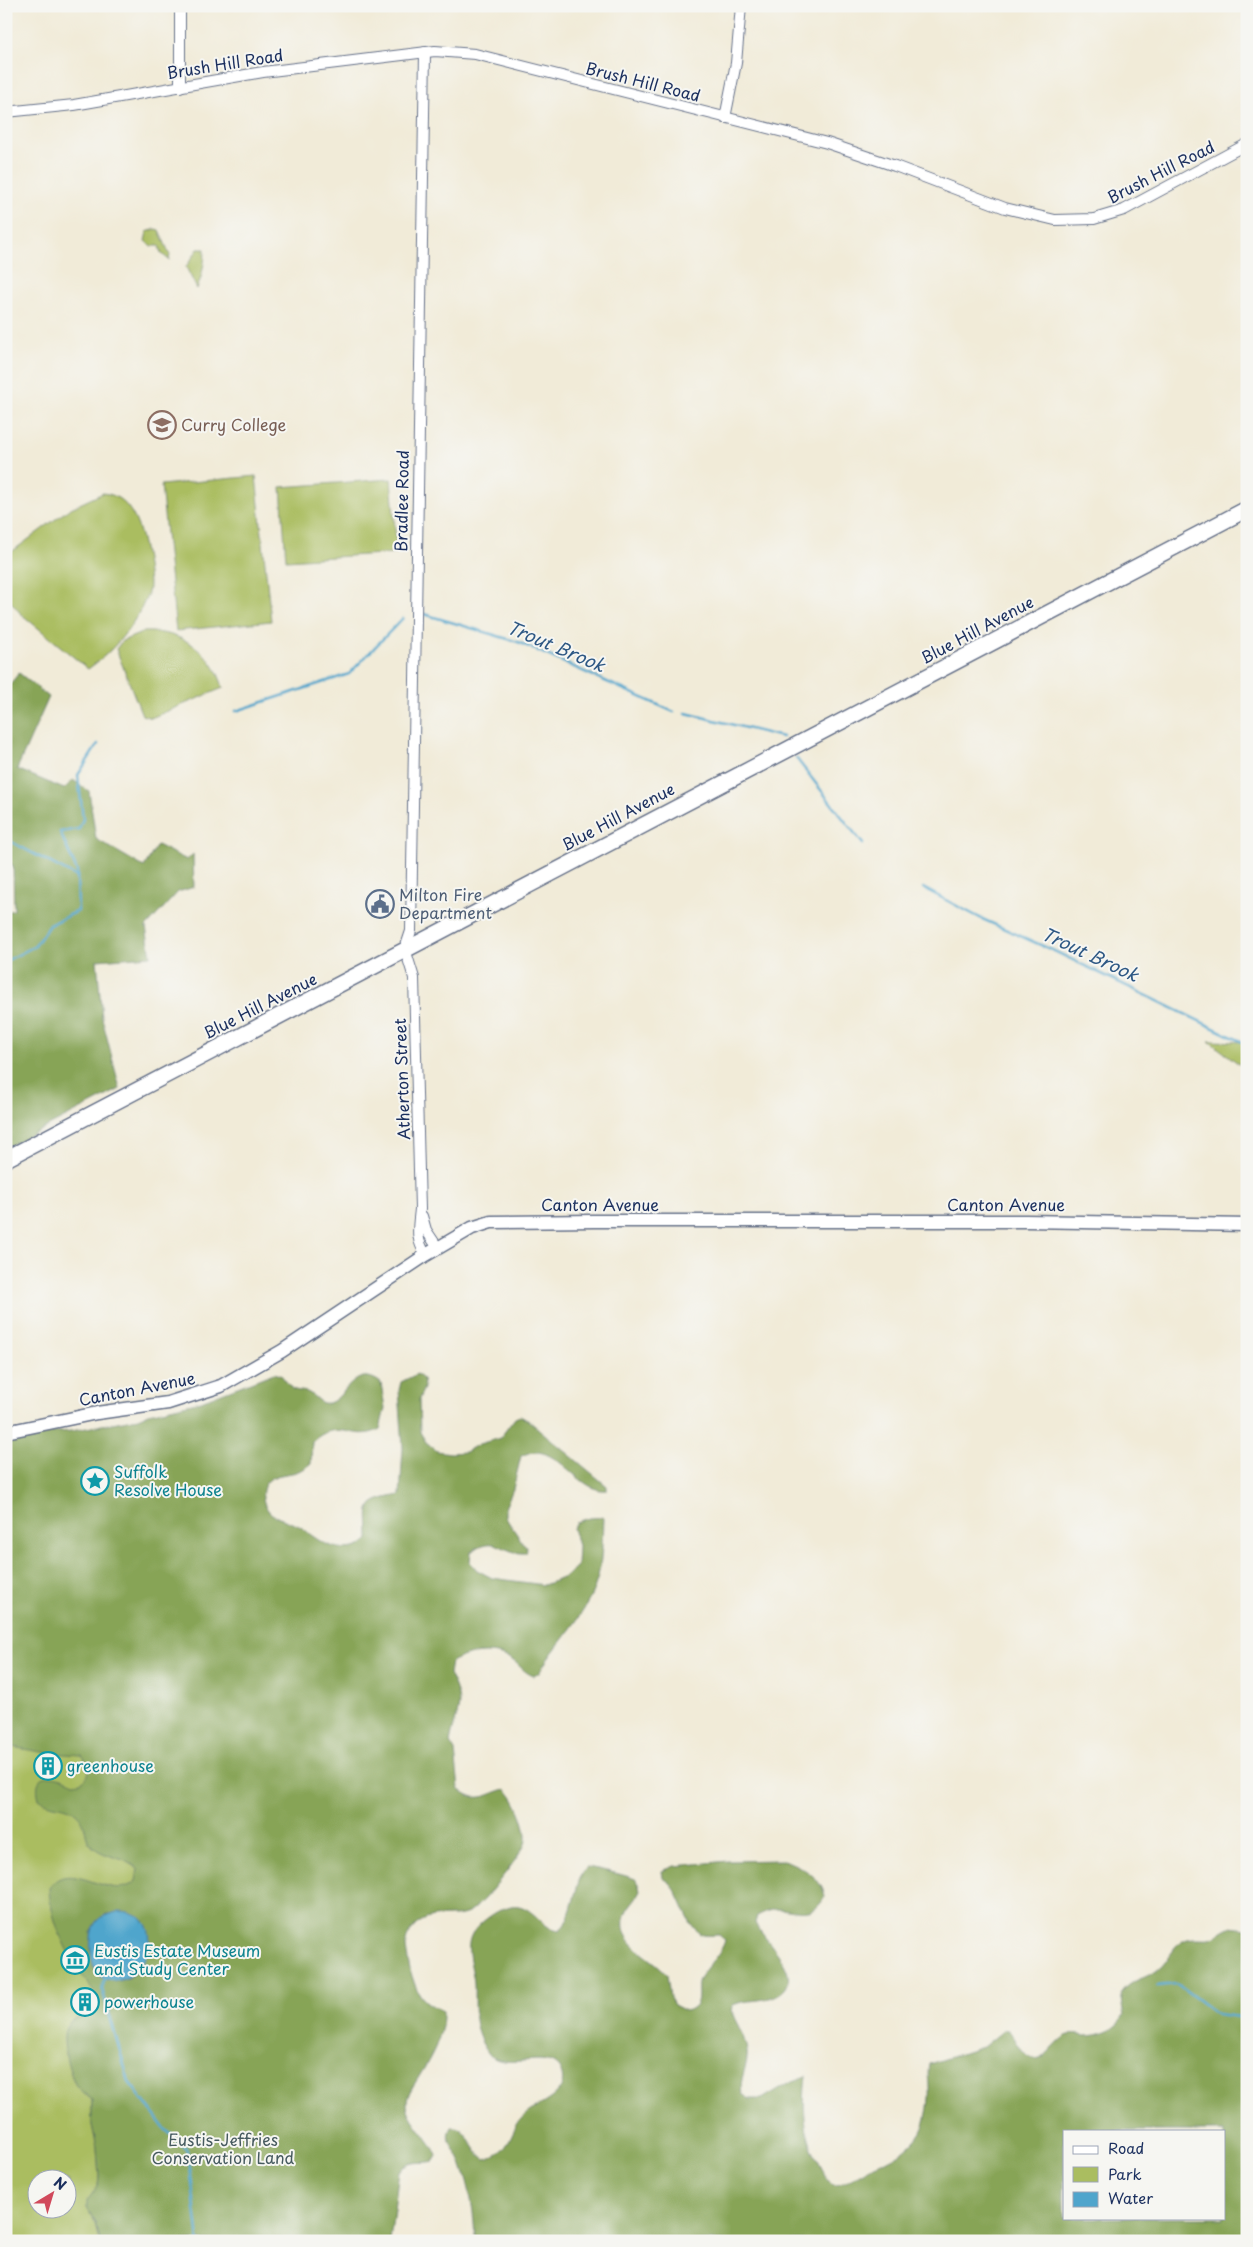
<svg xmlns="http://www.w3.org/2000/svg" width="1253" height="2247" font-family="'Playpen Sans',sans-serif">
	<rect width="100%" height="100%" fill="#f6f6f2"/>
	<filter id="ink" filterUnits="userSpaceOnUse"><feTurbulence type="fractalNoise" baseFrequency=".02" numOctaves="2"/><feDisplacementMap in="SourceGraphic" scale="10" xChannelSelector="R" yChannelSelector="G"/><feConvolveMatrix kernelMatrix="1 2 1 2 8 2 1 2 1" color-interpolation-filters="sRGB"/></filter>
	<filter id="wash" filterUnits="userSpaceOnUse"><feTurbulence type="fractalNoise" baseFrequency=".0096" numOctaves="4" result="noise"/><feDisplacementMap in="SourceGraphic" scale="20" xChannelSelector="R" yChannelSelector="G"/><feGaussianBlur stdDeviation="1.12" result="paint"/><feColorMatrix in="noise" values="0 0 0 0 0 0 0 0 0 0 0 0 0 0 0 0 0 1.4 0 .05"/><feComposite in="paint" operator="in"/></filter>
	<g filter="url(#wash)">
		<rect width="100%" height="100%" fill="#f1ebd8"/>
		<g fill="#aabd60" stroke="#62765f" fill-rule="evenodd">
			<path d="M 155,229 L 159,230 L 170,255 L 169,260 L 161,253 L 159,246 L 151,246 L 145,241 L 147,232 Z"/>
			<path d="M 198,249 L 205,249 C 205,263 202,276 197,289 L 186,267 Z"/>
			<path d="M 256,476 L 271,621 L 176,631 L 161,485 Z"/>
			<path d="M 391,479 L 397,553 L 286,560 L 281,487 Z"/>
			<path d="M 103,493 C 136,496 143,540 147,566 C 148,575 151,586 147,596 C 135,625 113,652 88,669 L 21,614 L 6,596 L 6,556 L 69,509 Z"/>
			<path d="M 144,632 C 181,630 214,652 223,688 L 151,718 L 142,715 L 116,649 L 122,641 Z"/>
			<path d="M 1209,1041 L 1247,1042 L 1247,1070 Z"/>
			<path d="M 6,1746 L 21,1748 L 104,1747 L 145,1859 L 143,2093 L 120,2108 L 69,2067 L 75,2084 L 92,2100 L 92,2125 L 97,2148 L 99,2177 L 98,2186 L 87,2208 L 96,2224 L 100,2241 L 6,2241 ZM 38,2180 L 68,2180 L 68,2210 L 38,2210 Z"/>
		</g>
		<g fill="#87a456" stroke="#516a5a" fill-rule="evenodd">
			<path d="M 19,673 L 49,697 L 17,769 L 64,789 L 73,780 L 89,791 L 96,839 L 144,867 L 157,845 L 187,860 L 193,854 L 194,887 L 178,892 L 146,927 L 151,956 L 97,960 L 102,1018 L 120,1089 L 6,1148 L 6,912 L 14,910 L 13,865 L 6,865 L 6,689 Z"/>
			<path d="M 274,1373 L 281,1375 L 292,1389 C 297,1391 302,1391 307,1392 C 315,1395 319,1405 328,1403 C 344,1401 354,1362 381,1383 L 385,1408 L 380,1429 C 354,1444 339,1416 312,1442 L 311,1464 C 308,1466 305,1469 301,1470 C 290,1476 275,1472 266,1483 C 263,1487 262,1493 263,1498 C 267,1519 282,1517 299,1526 C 305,1529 309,1534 314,1537 C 331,1549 355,1555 369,1539 C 369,1506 361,1502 400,1495 L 403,1448 L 399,1390 L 401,1382 L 417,1374 L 423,1379 L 424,1388 L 419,1399 L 420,1432 L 426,1442 L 437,1451 L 450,1453 L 465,1452 L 479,1444 L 500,1438 L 515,1418 L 520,1416 L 529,1421 L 607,1486 L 607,1490 C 583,1494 561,1452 536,1452 C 531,1452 525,1454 521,1456 L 513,1489 L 505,1508 L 505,1517 L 527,1549 L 526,1553 C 502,1555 497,1532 471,1552 L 470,1562 L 477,1570 L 492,1578 L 544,1585 L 565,1577 L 577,1566 L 578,1546 L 573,1528 L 577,1522 L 590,1518 L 603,1517 C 602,1539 603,1565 595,1586 C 584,1619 556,1643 539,1673 L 534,1676 C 524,1673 520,1665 512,1660 C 495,1649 468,1652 451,1662 L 449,1674 C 467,1707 456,1709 450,1743 L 455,1751 L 459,1789 C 478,1804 485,1795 505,1789 C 516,1796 530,1832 525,1844 C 521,1855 480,1907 470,1912 C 454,1921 434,1910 416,1925 C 411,1930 405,1938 406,1945 C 406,1956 413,1984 419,1993 C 424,2002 434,2007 443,2011 C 444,2034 432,2056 420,2075 C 415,2084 407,2093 407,2103 C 406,2118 432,2140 437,2156 L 434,2161 C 419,2165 412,2158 399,2171 L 390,2241 L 100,2241 L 96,2223 L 87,2208 L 87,2201 L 98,2186 L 99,2177 L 97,2148 L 92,2125 L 92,2100 C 87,2095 79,2091 75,2084 C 69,2072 58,2034 68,2024 C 79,2013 91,2022 99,2004 C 97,1991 88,1985 81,1974 C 65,1950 50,1917 49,1888 C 70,1855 111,1905 136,1881 L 138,1869 C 126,1857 106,1858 93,1847 C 82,1838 89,1825 77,1814 C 66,1803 51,1808 39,1799 C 31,1769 56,1774 74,1783 C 93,1781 91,1767 82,1755 L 48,1753 L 6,1746 L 6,1441 L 44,1433 L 71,1431 L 138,1418 L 149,1413 L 201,1401 ZM 106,1914 L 133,1915 L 146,1925 C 145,1945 145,1983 115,1980 C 109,1979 100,1973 94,1970 L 91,1932 L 95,1923 Z"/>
			<path d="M 784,1860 C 802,1867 820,1876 825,1896 C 814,1920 796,1909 776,1909 C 769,1910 763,1913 757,1916 L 755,1923 C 765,1942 811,1980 775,1996 C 762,2002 746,1999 733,2005 L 731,2010 C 736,2023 745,2036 747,2051 C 749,2066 738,2079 742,2094 L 750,2099 L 762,2099 L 792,2081 L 806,2076 C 802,2113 804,2138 823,2171 C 826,2177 828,2184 835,2185 C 842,2186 864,2171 872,2167 C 890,2160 910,2150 921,2132 C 927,2121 930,2099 929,2087 C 929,2079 927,2073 929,2064 L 983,2047 L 1004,2030 L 1008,2030 C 1017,2038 1020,2055 1033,2059 C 1045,2064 1055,2039 1069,2035 C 1074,2034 1080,2035 1085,2036 C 1102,2036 1115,2030 1124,2016 L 1120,1994 C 1129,1978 1148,1980 1161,1967 C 1169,1959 1173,1947 1183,1941 C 1191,1936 1201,1939 1210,1938 C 1217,1936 1222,1930 1230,1927 L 1247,1929 L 1247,2241 L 475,2241 C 474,2213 471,2189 461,2163 C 456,2151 444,2140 452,2127 C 467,2125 471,2150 485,2159 C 511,2153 507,2137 521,2119 C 532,2105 571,2097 561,2072 C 551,2048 512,2070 492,2057 C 489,2055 487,2051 485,2048 C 471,2026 475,2007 474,1983 C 473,1968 464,1948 472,1934 C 479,1922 498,1909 511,1906 C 532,1902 541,1930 560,1931 C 575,1913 573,1886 586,1867 C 591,1867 634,1877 637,1880 L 640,1891 C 637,1898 631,1903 627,1910 C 612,1942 651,1955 667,1974 L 670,1998 L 674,2005 L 686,2011 C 706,2004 693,1989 700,1977 C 707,1966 723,1951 725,1940 L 719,1935 C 714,1935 708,1936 703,1935 C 690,1932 681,1897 672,1885 C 670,1882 666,1880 663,1878 L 662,1871 L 675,1866 L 728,1861 ZM 1064,2131 L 1224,2131 L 1224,2218 L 1064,2218 Z"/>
		</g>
		<path fill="#50a5cc" stroke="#366a95" d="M 119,1911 C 176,1912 143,1997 103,1978 C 89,1972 87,1933 96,1922 C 102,1914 110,1915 119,1911 Z"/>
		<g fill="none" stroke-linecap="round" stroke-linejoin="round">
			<g stroke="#50a5cc" stroke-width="2.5">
				<path d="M 424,614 L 518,642 L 674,712"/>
				<path d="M 236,711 L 349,674 L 403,618"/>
				<path d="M 686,713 L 782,737"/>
				<path d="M 796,758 L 863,844"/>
				<path d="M 6,839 L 77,877"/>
				<path d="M 923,888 L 980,918 L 1052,950 L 1247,1044"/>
				<path d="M 6,961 L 35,946 L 49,925 L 78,911 L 77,871 L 60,832 L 79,829 L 83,819 L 78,775 L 98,744"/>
				<path d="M 105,1978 L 102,1989 L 129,2082 L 164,2128 L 188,2151 L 199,2241"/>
				<path d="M 1157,1986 L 1177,1984 L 1217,2014 L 1247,2018"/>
			</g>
		</g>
	</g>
	<g filter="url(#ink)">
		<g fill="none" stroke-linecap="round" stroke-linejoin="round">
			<defs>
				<g id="minor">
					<path d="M 180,6 L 180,87"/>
					<path d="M 425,52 L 411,931 L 405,949 L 414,978 L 420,1209 C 418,1229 415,1238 426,1255"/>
					<path d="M 6,112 L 74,105 L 263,72 L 435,51 L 475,54 L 827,143 L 895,166 L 1005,208 L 1055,220 L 1094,219 L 1124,210 L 1247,144"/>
					<path d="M 725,118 L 736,63 L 741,6"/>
					<path d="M 422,1216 L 426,1230 L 438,1248"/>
				</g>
				<path id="major" d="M 6,1432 L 97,1413 L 168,1403 L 221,1386 L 282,1351 L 426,1255 L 472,1228 L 491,1222 L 594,1221 L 1026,1221 L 1247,1225"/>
				<path id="highway" d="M 6,1159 L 1247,509"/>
			</defs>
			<use href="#minor" stroke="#667189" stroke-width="12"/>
			<use href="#major" stroke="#667189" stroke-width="15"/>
			<use href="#highway" stroke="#667189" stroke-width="18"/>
			<use href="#minor" stroke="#fff" stroke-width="10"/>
			<use href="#major" stroke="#fff" stroke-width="12"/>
			<use href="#highway" stroke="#fff" stroke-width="15"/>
		</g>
	</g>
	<defs>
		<symbol id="university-ring" viewBox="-11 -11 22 22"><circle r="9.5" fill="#f6f6f2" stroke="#8d6e63" stroke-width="1.5"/><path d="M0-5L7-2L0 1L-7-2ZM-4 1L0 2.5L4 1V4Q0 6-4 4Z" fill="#8d6e63"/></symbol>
		<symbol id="civic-ring" viewBox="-11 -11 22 22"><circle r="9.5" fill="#f6f6f2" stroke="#5c6f8a" stroke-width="1.5"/><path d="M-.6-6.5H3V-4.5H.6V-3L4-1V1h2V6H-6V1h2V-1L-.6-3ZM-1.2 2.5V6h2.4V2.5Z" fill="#5c6f8a"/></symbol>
		<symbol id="sight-ring" viewBox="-11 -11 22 22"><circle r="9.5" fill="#f6f6f2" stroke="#0f9aa8" stroke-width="1.5"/><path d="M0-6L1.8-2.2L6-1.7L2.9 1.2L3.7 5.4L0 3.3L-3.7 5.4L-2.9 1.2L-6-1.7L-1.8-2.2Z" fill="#0f9aa8"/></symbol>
		<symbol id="building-ring" viewBox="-11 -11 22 22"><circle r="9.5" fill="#f6f6f2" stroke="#0f9aa8" stroke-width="1.5"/><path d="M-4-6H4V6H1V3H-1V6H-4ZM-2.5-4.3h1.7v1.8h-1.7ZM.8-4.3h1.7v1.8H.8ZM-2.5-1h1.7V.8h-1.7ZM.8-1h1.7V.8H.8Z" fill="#0f9aa8"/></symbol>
		<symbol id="museum-ring" viewBox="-11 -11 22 22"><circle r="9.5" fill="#f6f6f2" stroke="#0f9aa8" stroke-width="1.5"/><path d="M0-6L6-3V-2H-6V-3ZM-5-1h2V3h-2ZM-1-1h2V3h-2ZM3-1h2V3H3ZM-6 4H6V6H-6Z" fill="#0f9aa8"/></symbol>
	</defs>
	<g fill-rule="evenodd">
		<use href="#university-ring" x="146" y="409" width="32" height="32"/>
		<use href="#civic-ring" x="364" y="888" width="32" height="32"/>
		<use href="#sight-ring" x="79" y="1465" width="32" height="32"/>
		<use href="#building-ring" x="32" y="1750" width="32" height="32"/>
		<use href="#museum-ring" x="59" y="1944" width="32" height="32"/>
		<use href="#building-ring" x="69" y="1986" width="32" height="32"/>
	</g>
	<g text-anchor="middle" stroke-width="4" stroke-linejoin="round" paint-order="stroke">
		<g font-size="16" fill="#1b2f5e" stroke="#f6f6f2">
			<text transform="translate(225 64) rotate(-9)" y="6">Brush Hill Road</text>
			<text transform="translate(643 82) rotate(14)" y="6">Brush Hill Road</text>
			<text transform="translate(1161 172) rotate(-27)" y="6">Brush Hill Road</text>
			<text transform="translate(402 501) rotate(-89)" y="6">Bradlee Road</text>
			<text transform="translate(977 630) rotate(-28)" y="6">Blue Hill Avenue</text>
			<text transform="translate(618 817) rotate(-28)" y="6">Blue Hill Avenue</text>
			<text transform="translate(260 1006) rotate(-27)" y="6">Blue Hill Avenue</text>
			<text transform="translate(402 1079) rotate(-92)" y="6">Atherton Street</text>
			<text x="600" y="1211">Canton Avenue</text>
			<text x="1006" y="1211">Canton Avenue</text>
			<text transform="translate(137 1389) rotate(-11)" y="6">Canton Avenue</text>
		</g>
		<g font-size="16" fill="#785e54" stroke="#f6f6f2" text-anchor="start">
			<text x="181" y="431">Curry College</text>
		</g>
		<g font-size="16" fill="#4e5e75" stroke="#f6f6f2" text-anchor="start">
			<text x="399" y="901">Milton Fire<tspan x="399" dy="18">Department</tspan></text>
		</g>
		<g font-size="16" fill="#0d838f" stroke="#f6f6f2" text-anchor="start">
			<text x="114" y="1478">Suffolk<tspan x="114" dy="18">Resolve House</tspan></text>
			<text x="67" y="1772">greenhouse</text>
			<text x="94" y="1957">Eustis Estate Museum<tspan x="94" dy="18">and Study Center</tspan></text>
			<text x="104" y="2008">powerhouse</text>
		</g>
		<g font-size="16" fill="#465a5f" stroke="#f6f6f2">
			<text x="223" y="2146">Eustis-Jeffries<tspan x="223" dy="18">Conservation Land</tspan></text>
		</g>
		<g font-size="18" font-style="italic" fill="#2e5884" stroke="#f6f6f2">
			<text transform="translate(556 647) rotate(23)" y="6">Trout Brook</text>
			<text transform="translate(1090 955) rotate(25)" y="6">Trout Brook</text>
		</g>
	</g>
	<rect width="1253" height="2247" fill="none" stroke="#f6f6f2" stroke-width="25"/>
	<rect x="1063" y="2130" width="162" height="90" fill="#f6f6f2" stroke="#9ea6b7"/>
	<rect x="1073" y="2146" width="25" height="8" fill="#ffffff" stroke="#9ea6b7"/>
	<text x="1108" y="2154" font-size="15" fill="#1b2f5e">Road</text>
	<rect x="1073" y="2167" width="25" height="15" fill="#aabd60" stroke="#9ea6b7"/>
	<text x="1108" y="2180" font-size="15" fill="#1b2f5e">Park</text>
	<rect x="1073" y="2192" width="25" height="15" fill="#50a5cc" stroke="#9ea6b7"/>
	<text x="1108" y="2204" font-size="15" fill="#1b2f5e">Water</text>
	<g transform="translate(52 2194) rotate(38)"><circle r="24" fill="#f6f6f2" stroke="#9ea6b7"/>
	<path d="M0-4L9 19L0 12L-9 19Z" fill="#d1495b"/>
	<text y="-8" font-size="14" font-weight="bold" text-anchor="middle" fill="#1b2f5e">N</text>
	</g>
</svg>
